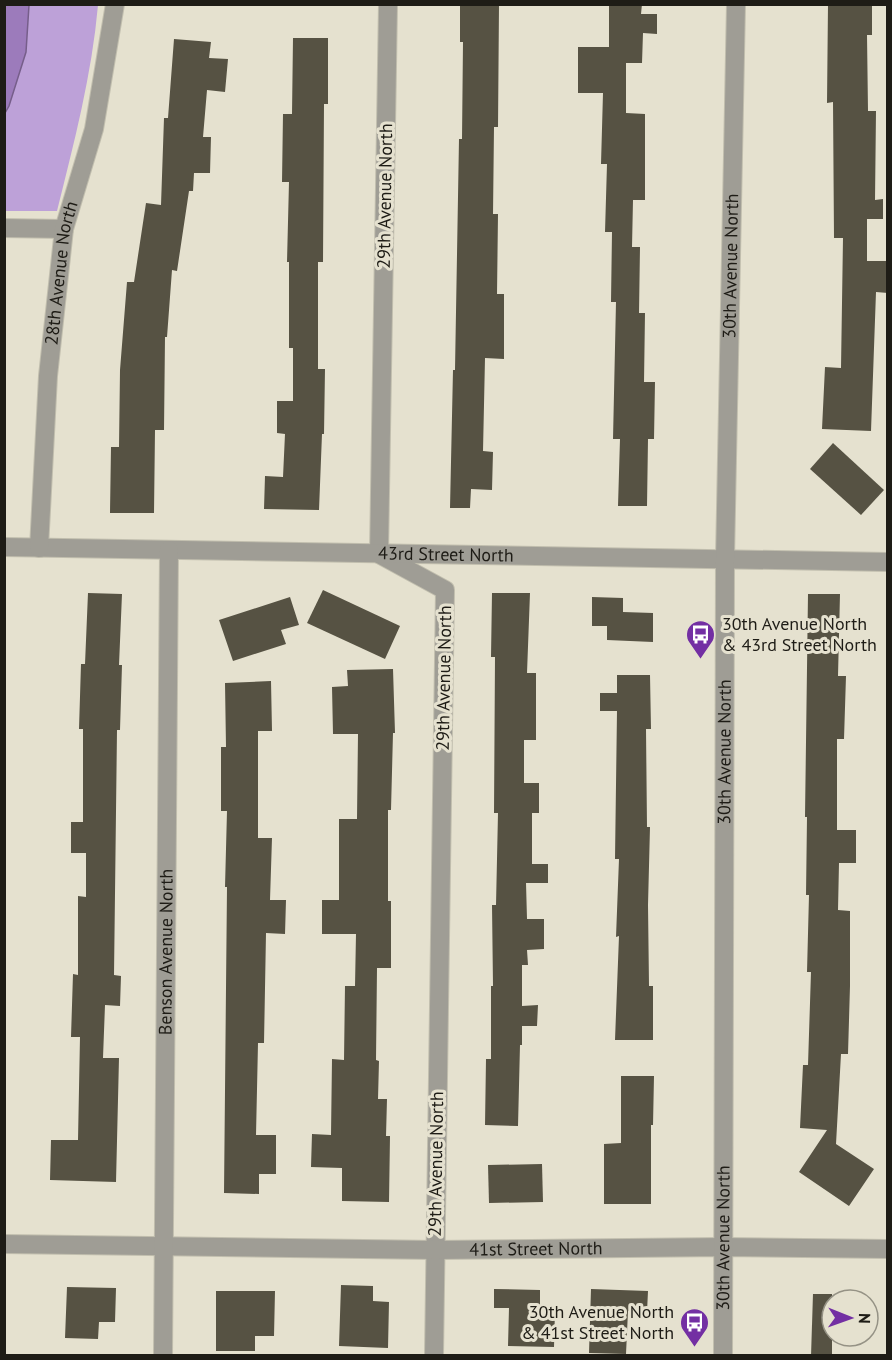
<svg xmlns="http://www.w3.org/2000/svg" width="892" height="1360" font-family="'PT Sans',sans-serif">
	<rect width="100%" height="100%" fill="#e5e1cf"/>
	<path fill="#bda1d8" d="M 29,5 L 98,5 C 92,74 74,143 57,211 L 5,211 L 5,113 L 9,106 L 26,52 Z"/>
	<path fill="#9c7bbb" stroke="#765e8a" stroke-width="1.5" d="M 5,4 L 29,5 L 26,52 L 9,106 L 5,113 Z"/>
	<g fill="#565243">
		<path d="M 460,4 L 499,4 L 498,127 L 494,127 L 493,214 L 498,214 L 497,294 L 504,294 L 504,359 L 485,358 L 483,451 L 493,452 L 492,490 L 471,489 L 470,508 L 450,508 L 453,370 L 455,370 L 459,139 L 462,139 L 463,42 L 460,42 Z"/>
		<path d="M 609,4 L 642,4 L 641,14 L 657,14 L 657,34 L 643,33 L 642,63 L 626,63 L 626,113 L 645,114 L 645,200 L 633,200 L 632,247 L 640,247 L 639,313 L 645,313 L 644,382 L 655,382 L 654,439 L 648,439 L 647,506 L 618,506 L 620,439 L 613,439 L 616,302 L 611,302 L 612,232 L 605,232 L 607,164 L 601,164 L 603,93 L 578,93 L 578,47 L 609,47 Z"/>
		<path d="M 828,4 L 872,4 L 872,35 L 867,35 L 868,111 L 876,111 L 875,200 L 883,199 L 883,219 L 867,219 L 867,261 L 888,261 L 888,293 L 876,292 L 871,431 L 822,429 L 825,367 L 841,368 L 843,238 L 834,238 L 833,102 L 827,103 Z"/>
		<path d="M 293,38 L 328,38 L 328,104 L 324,104 L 323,262 L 318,262 L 318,369 L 325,369 L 324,434 L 322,434 L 319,510 L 264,509 L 265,476 L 283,477 L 285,434 L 277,433 L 277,401 L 293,401 L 293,348 L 289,348 L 289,262 L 287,262 L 289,182 L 282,182 L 283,114 L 292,114 Z"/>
		<path d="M 174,39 L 211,42 L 209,58 L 228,59 L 225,92 L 207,90 L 203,137 L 211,137 L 210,173 L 194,173 L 193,191 L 189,191 L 177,271 L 172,270 L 167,337 L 165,337 L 164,430 L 155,430 L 154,513 L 110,513 L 111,447 L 119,447 L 120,370 L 127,282 L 134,282 L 146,203 L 161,205 L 164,118 L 168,118 Z"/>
		<path d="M 833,443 L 884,490 L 861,515 L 810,469 Z"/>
		<path d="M 323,590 L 400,626 L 385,659 L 307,623 Z"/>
		<path d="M 88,593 L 122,594 L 119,665 L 122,665 L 120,730 L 117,730 L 114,975 L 121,976 L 120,1006 L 105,1005 L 103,1058 L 119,1058 L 116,1182 L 50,1180 L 51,1140 L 78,1140 L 80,1037 L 71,1037 L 73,974 L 78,975 L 78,896 L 86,897 L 86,853 L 71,853 L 71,822 L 83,822 L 83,729 L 79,729 L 81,664 L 85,664 Z"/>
		<path d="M 492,593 L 530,593 L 527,673 L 536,673 L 536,740 L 524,740 L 524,783 L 539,783 L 539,813 L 532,813 L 532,864 L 548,864 L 548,883 L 526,883 L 527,919 L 544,919 L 544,949 L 527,950 L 528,965 L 522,965 L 522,1006 L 538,1005 L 537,1026 L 522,1026 L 522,1045 L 520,1045 L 518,1126 L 485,1125 L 486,1059 L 491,1059 L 491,986 L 493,986 L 492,905 L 496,905 L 498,813 L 494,813 L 495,657 L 491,657 Z"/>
		<path d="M 808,594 L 840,594 L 838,676 L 846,676 L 844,739 L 837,739 L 837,830 L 856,830 L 856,863 L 839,863 L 838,910 L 850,911 L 850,986 L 848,1054 L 841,1054 L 836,1144 L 874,1169 L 849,1206 L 799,1172 L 827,1130 L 800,1128 L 803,1065 L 808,1065 L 811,972 L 807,972 L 809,895 L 806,895 L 807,817 L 805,817 Z"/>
		<path d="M 290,597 L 299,625 L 281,630 L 286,644 L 233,661 L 219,620 Z"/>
		<path d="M 592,597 L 623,598 L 623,612 L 653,613 L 653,642 L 607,640 L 607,626 L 592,626 Z"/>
		<path d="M 393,669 L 395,733 L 393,733 L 391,810 L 388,810 L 388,901 L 391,901 L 391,968 L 377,968 L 376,1060 L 379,1061 L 378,1099 L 387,1099 L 386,1136 L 390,1136 L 389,1202 L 342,1201 L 342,1168 L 311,1167 L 312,1134 L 331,1135 L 332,1059 L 344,1060 L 345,986 L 355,986 L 356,934 L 322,934 L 322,900 L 339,900 L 339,819 L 357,819 L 358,734 L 333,734 L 332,687 L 348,686 L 347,670 Z"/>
		<path d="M 617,675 L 650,675 L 651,729 L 646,729 L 647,827 L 650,827 L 648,905 L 649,986 L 653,986 L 653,1040 L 615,1040 L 619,936 L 616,937 L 619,859 L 615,859 L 617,711 L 600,711 L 600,693 L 617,693 Z"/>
		<path d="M 271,681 L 272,731 L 258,731 L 258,838 L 272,838 L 270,900 L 286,900 L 285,934 L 266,933 L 264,1043 L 258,1043 L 256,1135 L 276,1135 L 276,1174 L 259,1174 L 259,1194 L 224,1193 L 227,887 L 225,887 L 227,811 L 221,811 L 221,747 L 226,747 L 225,683 Z"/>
		<path d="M 621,1076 L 654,1076 L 653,1125 L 651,1125 L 651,1204 L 604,1204 L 604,1144 L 621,1143 Z"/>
		<path d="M 542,1164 L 543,1202 L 489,1203 L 488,1165 Z"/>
		<path d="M 341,1285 L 373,1286 L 373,1301 L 389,1302 L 388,1348 L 339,1346 Z"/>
		<path d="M 67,1287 L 116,1288 L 115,1322 L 99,1322 L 98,1339 L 65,1338 Z"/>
		<path d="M 494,1289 L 540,1290 L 540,1309 L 555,1310 L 554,1347 L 508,1346 L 509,1308 L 494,1308 Z"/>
		<path d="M 591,1289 L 648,1291 L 647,1312 L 628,1311 L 626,1354 L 589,1353 Z"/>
		<path d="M 216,1291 L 275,1291 L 274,1336 L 255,1336 L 255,1351 L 216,1351 Z"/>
		<path d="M 813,1294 L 832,1294 L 832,1356 L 811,1356 Z"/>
	</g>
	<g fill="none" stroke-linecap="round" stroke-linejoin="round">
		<defs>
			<g id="minor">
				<path d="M 388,4 L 379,554 L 445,590 L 434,1356"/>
				<path d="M 4,228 L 64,229"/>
				<path id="s1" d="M 4,547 L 888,562"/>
				<path id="s2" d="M 39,548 L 48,376 L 64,229 L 94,129 L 115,4"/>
				<path id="s3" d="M 4,1244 L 435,1250 L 723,1247 L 888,1249"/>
				<path id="s4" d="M 163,1356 L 169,550"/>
				<path id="s5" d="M 723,1356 L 725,559 L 736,4"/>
			</g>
		</defs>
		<use href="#minor" stroke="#c1beae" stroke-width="20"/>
		<use href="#minor" stroke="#9f9d95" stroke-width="18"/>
	</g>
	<defs>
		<symbol id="bus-pin" viewBox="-11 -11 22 30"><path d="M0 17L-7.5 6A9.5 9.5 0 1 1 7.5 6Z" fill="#732fa3" stroke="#e5e1cf"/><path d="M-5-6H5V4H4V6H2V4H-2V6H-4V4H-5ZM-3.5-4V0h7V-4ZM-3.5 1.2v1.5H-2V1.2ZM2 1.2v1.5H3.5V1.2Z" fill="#fff"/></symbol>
	</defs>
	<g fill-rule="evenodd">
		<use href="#bus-pin" x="684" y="618" width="33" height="45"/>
		<use href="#bus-pin" x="678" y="1306" width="33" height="45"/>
	</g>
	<g text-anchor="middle" stroke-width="6" stroke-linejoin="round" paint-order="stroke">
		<g font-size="18" fill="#1e1c16" stroke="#e5e1cf">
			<text transform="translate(385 196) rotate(-89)" y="6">29th Avenue North</text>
			<text dy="6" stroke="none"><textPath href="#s5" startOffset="1090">30th Avenue North</textPath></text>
			<text dy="6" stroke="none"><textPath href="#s2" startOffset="276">28th Avenue North</textPath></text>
			<text dy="6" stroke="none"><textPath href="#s1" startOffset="442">43rd Street North</textPath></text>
			<text transform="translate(444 678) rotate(-89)" y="6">29th Avenue North</text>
			<text dy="6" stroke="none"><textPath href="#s5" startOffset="604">30th Avenue North</textPath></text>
			<text dy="6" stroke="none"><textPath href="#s4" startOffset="404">Benson Avenue North</textPath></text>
			<text transform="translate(436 1164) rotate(-89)" y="6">29th Avenue North</text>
			<text dy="6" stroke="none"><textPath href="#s5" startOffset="118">30th Avenue North</textPath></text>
			<text dy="6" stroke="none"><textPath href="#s3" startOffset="532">41st Street North</textPath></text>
		</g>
		<g font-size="18" fill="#1e1c16" stroke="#e5e1cf" text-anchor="start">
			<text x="722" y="630">30th Avenue North<tspan x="722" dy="21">&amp; 43rd Street North</tspan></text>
			<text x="674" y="1318" text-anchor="end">30th Avenue North<tspan x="674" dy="21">&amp; 41st Street North</tspan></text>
		</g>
	</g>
	<rect width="892" height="1360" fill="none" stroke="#1e1c16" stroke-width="12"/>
	<g transform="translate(850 1318) rotate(91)"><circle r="28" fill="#e5e1cf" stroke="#959285" stroke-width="1.5"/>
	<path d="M0-4.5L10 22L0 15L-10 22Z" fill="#732fa3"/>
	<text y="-9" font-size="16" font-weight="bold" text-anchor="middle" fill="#1e1c16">N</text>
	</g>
</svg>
